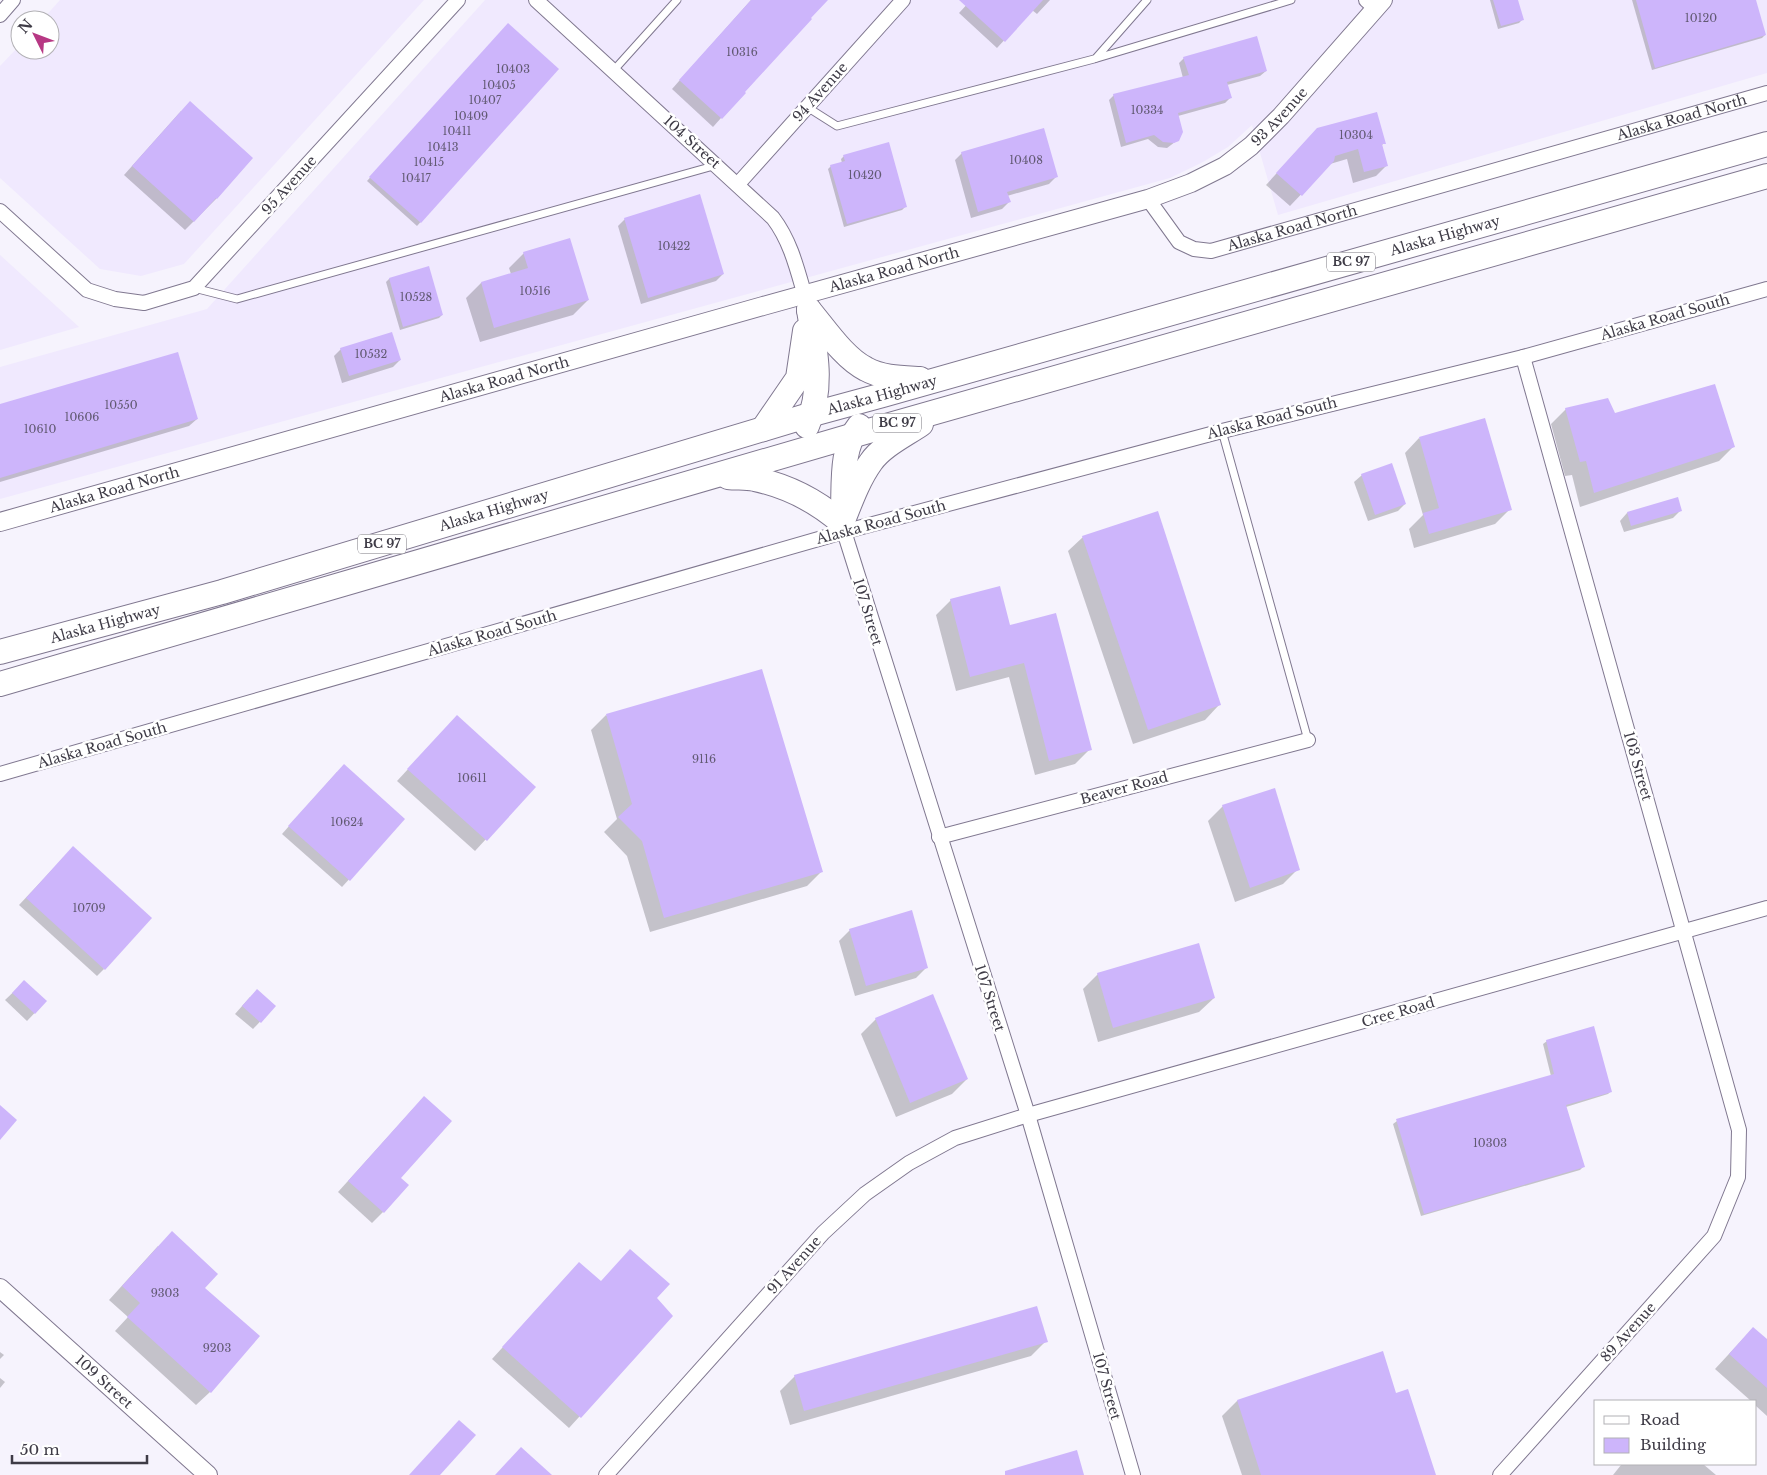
<svg xmlns="http://www.w3.org/2000/svg" width="1767" height="1475" font-family="'Libre Baskerville',serif">
	<rect width="100%" height="100%" fill="#f6f3fd"/>
	<g fill="#f0e9fe">
		<path d="M 60,0 L 424,0 L 184,264 L 141,276 L 100,269 L 0,178 L 0,66 L 20,45 L 20,50 L 50,50 L 50,20 L 42,20 Z"/>
		<path d="M 485,0 L 1767,0 L 1767,73 L 1278,215 L 1252,125 L 1228,147 L 1203,162 L 1170,178 L 0,499 L 0,367 L 207,309 Z"/>
		<path d="M 0,255 L 79,327 L 0,350 Z"/>
	</g>
	<g fill="#0003">
		<path d="M 751,0 L 826,0 L 713,127 L 672,89 Z"/>
		<path d="M 971,0 L 1050,0 L 1037,14 L 1032,10 L 997,48 L 959,13 Z"/>
		<path d="M 1490,0 L 1517,0 L 1522,20 L 1519,23 L 1498,29 Z"/>
		<path d="M 1632,0 L 1755,0 L 1765,35 L 1762,38 L 1652,70 Z"/>
		<path d="M 508,25 L 558,69 L 417,226 L 367,181 Z"/>
		<path d="M 1184,58 L 1266,71 L 1260,76 L 1227,85 L 1230,98 L 1225,103 L 1178,116 L 1175,142 L 1167,148 L 1158,147 L 1148,139 L 1121,147 L 1109,100 L 1114,95 L 1183,78 L 1179,63 Z"/>
		<path d="M 181,111 L 252,158 L 216,199 L 185,230 L 124,175 Z"/>
		<path d="M 1306,141 L 1384,143 L 1381,146 L 1387,165 L 1376,176 L 1353,183 L 1347,159 L 1330,164 L 1290,206 L 1266,185 Z"/>
		<path d="M 962,153 L 1057,176 L 1049,184 L 1007,196 L 1009,202 L 1002,209 L 971,218 L 955,160 Z"/>
		<path d="M 844,156 L 905,207 L 902,210 L 844,227 L 828,169 L 831,166 L 842,163 L 841,159 Z"/>
		<path d="M 625,219 L 723,274 L 716,281 L 641,304 L 618,226 Z"/>
		<path d="M 524,253 L 588,300 L 573,315 L 480,342 L 466,298 L 481,283 L 511,274 L 509,268 Z"/>
		<path d="M 428,268 L 442,315 L 439,318 L 400,330 L 386,282 L 389,279 Z"/>
		<path d="M 341,349 L 400,360 L 393,367 L 342,383 L 334,356 Z"/>
		<path d="M 0,406 L 197,419 L 189,426 L 0,482 Z"/>
		<path d="M 1566,409 L 1615,415 L 1734,446 L 1719,461 L 1580,507 L 1572,475 L 1565,476 L 1551,424 Z"/>
		<path d="M 1419,438 L 1510,509 L 1495,524 L 1414,548 L 1409,529 L 1423,515 L 1405,453 Z"/>
		<path d="M 1362,475 L 1405,504 L 1398,511 L 1368,521 L 1354,482 Z"/>
		<path d="M 1677,499 L 1680,511 L 1673,518 L 1624,532 L 1620,521 L 1627,513 Z"/>
		<path d="M 1083,537 L 1219,705 L 1205,720 L 1133,744 L 1068,551 Z"/>
		<path d="M 951,600 L 1010,627 L 1090,749 L 1075,764 L 1035,775 L 1009,677 L 956,691 L 936,615 Z"/>
		<path d="M 606,715 L 822,871 L 807,886 L 650,932 L 627,856 L 604,832 L 617,819 L 591,730 Z"/>
		<path d="M 446,728 L 534,787 L 475,851 L 397,781 Z"/>
		<path d="M 337,772 L 404,819 L 342,887 L 282,834 Z"/>
		<path d="M 1223,806 L 1298,869 L 1283,884 L 1235,902 L 1208,821 Z"/>
		<path d="M 66,855 L 104,969 L 97,976 L 19,905 Z"/>
		<path d="M 850,930 L 927,967 L 916,978 L 855,996 L 839,941 Z"/>
		<path d="M 1098,974 L 1214,998 L 1199,1012 L 1098,1042 L 1083,989 Z"/>
		<path d="M 24,982 L 45,1002 L 27,1021 L 5,1000 Z"/>
		<path d="M 250,997 L 275,1006 L 253,1029 L 235,1014 Z"/>
		<path d="M 876,1019 L 967,1079 L 952,1094 L 896,1117 L 861,1034 Z"/>
		<path d="M 1547,1041 L 1611,1091 L 1608,1094 L 1566,1107 L 1583,1167 L 1580,1170 L 1421,1216 L 1393,1124 L 1397,1121 L 1551,1076 L 1543,1044 Z"/>
		<path d="M 413,1109 L 399,1178 L 383,1212 L 372,1223 L 338,1192 Z"/>
		<path d="M 158,1246 L 204,1288 L 210,1392 L 196,1405 L 115,1331 L 128,1317 L 109,1300 Z"/>
		<path d="M 579,1263 L 600,1282 L 671,1316 L 569,1428 L 492,1359 Z"/>
		<path d="M 1753,1328 L 1767,1341 L 1767,1416 L 1756,1406 L 1756,1401 L 1751,1401 L 1715,1369 Z"/>
		<path d="M 1046,1341 L 1031,1356 L 790,1425 L 780,1391 L 795,1376 Z"/>
		<path d="M 0,1352 L 4,1355 L 0,1359 Z"/>
		<path d="M 0,1378 L 5,1382 L 0,1388 Z"/>
		<path d="M 1396,1394 L 1435,1475 L 1242,1475 L 1222,1416 L 1237,1401 Z"/>
		<path d="M 1620,1464 L 1703,1464 L 1716,1475 L 1613,1475 L 1621,1465 Z"/>
	</g>
	<g fill="#cdb5fb">
		<path d="M 751,0 L 828,0 L 811,18 L 812,19 L 745,92 L 746,93 L 722,119 L 679,80 Z"/>
		<path d="M 959,0 L 1043,0 L 1005,42 Z"/>
		<path d="M 1493,0 L 1518,0 L 1524,20 L 1501,26 Z"/>
		<path d="M 1636,0 L 1756,0 L 1766,35 L 1655,68 Z"/>
		<path d="M 508,23 L 559,69 L 421,223 L 369,177 Z"/>
		<path d="M 1257,36 L 1267,71 L 1227,82 L 1232,98 L 1178,113 L 1183,132 L 1179,141 L 1174,143 L 1163,142 L 1154,135 L 1126,143 L 1113,94 L 1189,75 L 1183,57 Z"/>
		<path d="M 190,101 L 253,158 L 217,199 L 216,198 L 194,222 L 132,166 Z"/>
		<path d="M 1377,112 L 1386,144 L 1382,144 L 1388,166 L 1364,172 L 1358,149 L 1335,156 L 1334,161 L 1302,196 L 1276,173 L 1317,128 Z"/>
		<path d="M 1044,128 L 1058,177 L 1007,192 L 1011,202 L 978,212 L 961,152 Z"/>
		<path d="M 889,142 L 907,207 L 847,224 L 830,165 L 845,161 L 843,155 Z"/>
		<path d="M 700,194 L 724,274 L 648,298 L 624,218 Z"/>
		<path d="M 570,238 L 589,300 L 494,328 L 481,282 L 528,268 L 523,252 Z"/>
		<path d="M 429,266 L 443,315 L 403,327 L 389,278 Z"/>
		<path d="M 392,332 L 401,360 L 349,376 L 340,348 Z"/>
		<path d="M 178,352 L 198,419 L 0,478 L 0,404 Z"/>
		<path d="M 1715,384 L 1735,447 L 1594,493 L 1586,461 L 1580,462 L 1565,408 L 1608,398 L 1615,413 Z"/>
		<path d="M 1485,418 L 1512,510 L 1429,534 L 1423,513 L 1439,508 L 1419,437 Z"/>
		<path d="M 1392,463 L 1406,504 L 1375,515 L 1361,474 Z"/>
		<path d="M 1678,497 L 1682,511 L 1631,526 L 1627,512 Z"/>
		<path d="M 1158,511 L 1221,705 L 1148,730 L 1082,536 Z"/>
		<path d="M 1000,586 L 1010,625 L 1056,613 L 1092,750 L 1049,761 L 1024,663 L 970,677 L 950,599 Z"/>
		<path d="M 762,669 L 823,872 L 664,918 L 642,841 L 618,817 L 632,804 L 606,714 Z"/>
		<path d="M 457,715 L 536,787 L 487,841 L 407,769 Z"/>
		<path d="M 344,764 L 405,819 L 350,881 L 288,826 Z"/>
		<path d="M 1275,788 L 1300,870 L 1250,888 L 1222,805 Z"/>
		<path d="M 73,846 L 152,918 L 105,970 L 26,898 Z"/>
		<path d="M 912,910 L 928,968 L 866,986 L 849,929 Z"/>
		<path d="M 1199,943 L 1215,998 L 1113,1028 L 1097,973 Z"/>
		<path d="M 24,980 L 47,1001 L 35,1014 L 12,993 Z"/>
		<path d="M 257,989 L 276,1006 L 261,1023 L 242,1006 Z"/>
		<path d="M 933,994 L 968,1079 L 910,1103 L 875,1018 Z"/>
		<path d="M 1594,1026 L 1612,1092 L 1566,1105 L 1585,1167 L 1424,1214 L 1396,1119 L 1554,1074 L 1546,1040 Z"/>
		<path d="M 424,1096 L 452,1121 L 401,1178 L 409,1185 L 384,1213 L 348,1181 Z"/>
		<path d="M 0,1105 L 17,1120 L 0,1140 Z"/>
		<path d="M 172,1231 L 218,1274 L 205,1288 L 260,1336 L 211,1393 L 127,1317 L 140,1303 L 122,1286 Z"/>
		<path d="M 630,1249 L 670,1284 L 657,1298 L 673,1316 L 581,1418 L 502,1347 L 579,1262 L 601,1281 Z"/>
		<path d="M 1037,1306 L 1048,1342 L 804,1411 L 794,1375 Z"/>
		<path d="M 1753,1327 L 1767,1339 L 1767,1388 L 1729,1354 Z"/>
		<path d="M 1383,1351 L 1396,1393 L 1408,1389 L 1436,1475 L 1261,1475 L 1237,1400 Z"/>
		<path d="M 459,1420 L 476,1435 L 440,1475 L 409,1475 Z"/>
		<path d="M 521,1447 L 552,1475 L 495,1475 Z"/>
		<path d="M 1077,1450 L 1084,1475 L 1005,1475 L 1005,1471 Z"/>
	</g>
	<g fill="none" stroke-linecap="round" stroke-linejoin="round">
		<defs>
			<g id="service">
				<path d="M 1096,58 L 1147,0"/>
				<path d="M 614,70 L 677,0"/>
				<path d="M 807,107 L 837,126 L 1094,59 L 1291,0"/>
				<path d="M 194,288 L 237,299 L 717,165"/>
				<path d="M 1222,431 L 1308,740"/>
			</g>
			<g id="minor">
				<path d="M 536,0 L 773,218 C 792,243 798,273 807,303"/>
				<path d="M 1366,0 L 1376,9"/>
				<path d="M 0,15 L 13,0"/>
				<path d="M 738,184 L 903,0"/>
				<path id="s1" d="M 1148,199 L 1179,242 L 1194,249 L 1211,251 L 1767,93"/>
				<path d="M 0,211 L 87,290 L 115,299 L 144,303 L 194,288 L 458,0"/>
				<path d="M 842,525 L 1028,1115 L 1133,1475"/>
				<path d="M 0,774 L 843,532 L 1222,431 L 1523,357 L 1767,289"/>
				<path d="M 939,837 L 1308,740"/>
				<path d="M 606,1475 L 823,1233 L 865,1194 L 909,1163 L 955,1138 L 1028,1115 L 1767,908"/>
				<path d="M 1500,1475 L 1714,1236 L 1738,1177 L 1739,1130 L 1523,357"/>
			</g>
			<g id="tertiary">
				<path id="s2" d="M 0,522 L 763,306 L 1148,199 L 1191,183 L 1225,166 L 1251,146 L 1281,116 L 1383,0"/>
				<path id="s3" d="M 0,1288 L 208,1475"/>
			</g>
			<g id="trunk">
				<path d="M 809,310 C 825,329 844,358 866,369 C 882,378 902,378 920,379"/>
				<path d="M 807,426 C 824,388 815,349 809,310"/>
				<path d="M 763,429 L 798,378 L 805,331"/>
				<path d="M 728,477 C 737,478 747,477 755,479 C 787,486 818,502 842,523"/>
				<path d="M 843,509 C 844,481 841,448 859,426"/>
				<path d="M 842,523 C 850,503 858,480 871,462 C 882,446 905,435 921,424"/>
				<path id="s4" d="M 0,652 L 222,592 L 813,414 L 883,395 L 1767,144"/>
				<path d="M 0,684 L 851,436 L 1767,176"/>
			</g>
		</defs>
		<use href="#service" stroke="#807890" stroke-width="9"/>
		<use href="#minor" stroke="#807890" stroke-width="16"/>
		<use href="#tertiary" stroke="#807890" stroke-width="20"/>
		<use href="#trunk" stroke="#807890" stroke-width="26"/>
		<use href="#service" stroke="#fff" stroke-width="7"/>
		<use href="#minor" stroke="#fff" stroke-width="14"/>
		<use href="#tertiary" stroke="#fff" stroke-width="18"/>
		<use href="#trunk" stroke="#fff" stroke-width="24"/>
	</g>
	<g text-anchor="middle" stroke-width="5" stroke-linejoin="round" paint-order="stroke">
		<g font-size="11" fill="#625a73">
			<text x="1701" y="22">10120</text>
			<text x="742" y="56">10316</text>
			<text x="513" y="73">10403</text>
			<text x="499" y="89">10405</text>
			<text x="485" y="104">10407</text>
			<text x="1147" y="114">10334</text>
			<text x="471" y="120">10409</text>
			<text x="457" y="135">10411</text>
			<text x="1356" y="139">10304</text>
			<text x="443" y="151">10413</text>
			<text x="1026" y="164">10408</text>
			<text x="429" y="166">10415</text>
			<text x="865" y="179">10420</text>
			<text x="416" y="182">10417</text>
			<text x="674" y="250">10422</text>
			<text x="535" y="295">10516</text>
			<text x="416" y="301">10528</text>
			<text x="371" y="358">10532</text>
			<text x="121" y="409">10550</text>
			<text x="82" y="421">10606</text>
			<text x="40" y="433">10610</text>
			<text x="704" y="763">9116</text>
			<text x="472" y="782">10611</text>
			<text x="347" y="826">10624</text>
			<text x="89" y="912">10709</text>
			<text x="1490" y="1147">10303</text>
			<text x="165" y="1297">9303</text>
			<text x="217" y="1352">9203</text>
		</g>
		<g fill="#fff" stroke="#78767e" stroke-width="1">
			<rect x="1327" y="252.5" width="48" height="19" rx="4"/>
			<rect x="873" y="413.5" width="48" height="19" rx="4"/>
			<rect x="358" y="534.5" width="48" height="19" rx="4"/>
		</g>
		<g font-size="12" font-weight="bold" fill="#3e3b46">
			<text x="1351" y="266">BC 97</text>
			<text x="897" y="427">BC 97</text>
			<text x="382" y="548">BC 97</text>
		</g>
		<g font-size="14" fill="#3e3b46" stroke="#fff">
			<text transform="translate(820 92) rotate(-48)" y="5">94 Avenue</text>
			<text dy="5" stroke="none"><textPath href="#s2" startOffset="1350">93 Avenue</textPath></text>
			<text dy="5" stroke="none"><textPath href="#s1" startOffset="576">Alaska Road North</textPath></text>
			<text transform="translate(692 142) rotate(42)" y="5">104 Street</text>
			<text transform="translate(289 185) rotate(-48)" y="5">95 Avenue</text>
			<text dy="5" stroke="none"><textPath href="#s1" startOffset="171">Alaska Road North</textPath></text>
			<text dy="5" stroke="none"><textPath href="#s4" startOffset="1504">Alaska Highway</textPath></text>
			<text dy="5" stroke="none"><textPath href="#s2" startOffset="929">Alaska Road North</textPath></text>
			<text transform="translate(1665 317) rotate(-16)" y="5">Alaska Road South</text>
			<text dy="5" stroke="none"><textPath href="#s2" startOffset="524">Alaska Road North</textPath></text>
			<text dy="5" stroke="none"><textPath href="#s4" startOffset="919">Alaska Highway</textPath></text>
			<text transform="translate(1272 418) rotate(-14)" y="5">Alaska Road South</text>
			<text dy="5" stroke="none"><textPath href="#s2" startOffset="119">Alaska Road North</textPath></text>
			<text dy="5" stroke="none"><textPath href="#s4" startOffset="514">Alaska Highway</textPath></text>
			<text transform="translate(881 522) rotate(-15)" y="5">Alaska Road South</text>
			<text transform="translate(868 612) rotate(73)" y="5">107 Street</text>
			<text dy="5" stroke="none"><textPath href="#s4" startOffset="109">Alaska Highway</textPath></text>
			<text transform="translate(492 633) rotate(-16)" y="5">Alaska Road South</text>
			<text transform="translate(102 745) rotate(-16)" y="5">Alaska Road South</text>
			<text transform="translate(1638 766) rotate(74)" y="5">103 Street</text>
			<text transform="translate(1124 788) rotate(-15)" y="5">Beaver Road</text>
			<text transform="translate(990 998) rotate(72)" y="5">107 Street</text>
			<text transform="translate(1398 1012) rotate(-16)" y="5">Cree Road</text>
			<text transform="translate(794 1265) rotate(-48)" y="5">91 Avenue</text>
			<text transform="translate(1628 1332) rotate(-48)" y="5">89 Avenue</text>
			<text dy="5" stroke="none"><textPath href="#s3" startOffset="140">109 Street</textPath></text>
			<text transform="translate(1107 1386) rotate(74)" y="5">107 Street</text>
		</g>
	</g>
	<rect x="1594" y="1400" width="162" height="65" fill="#ffffff" stroke="#b2b1b5"/>
	<rect x="1604" y="1416" width="25" height="8" fill="#ffffff" stroke="#b2b1b5"/>
	<text x="1640" y="1425" font-size="15" fill="#3e3b46">Road</text>
	<rect x="1604" y="1438" width="25" height="15" fill="#cdb5fb" stroke="#b2b1b5"/>
	<text x="1640" y="1450" font-size="15" fill="#3e3b46">Building</text>
	<g transform="translate(35 35) rotate(312)"><circle r="24" fill="#ffffff" stroke="#b2b1b5"/>
	<path d="M0-4L9 19L0 12L-9 19Z" fill="#b73884"/>
	<text y="-8" font-size="14" font-weight="bold" text-anchor="middle" fill="#3e3b46">N</text>
	</g>
	<path d="M12 1455v8h135v-8" fill="none" stroke="#3e3b46" stroke-width="2.5"/>
	<text x="20" y="1455" font-size="15" fill="#3e3b46" stroke="#ffffff" stroke-width="4" paint-order="stroke">50 m</text>
</svg>
